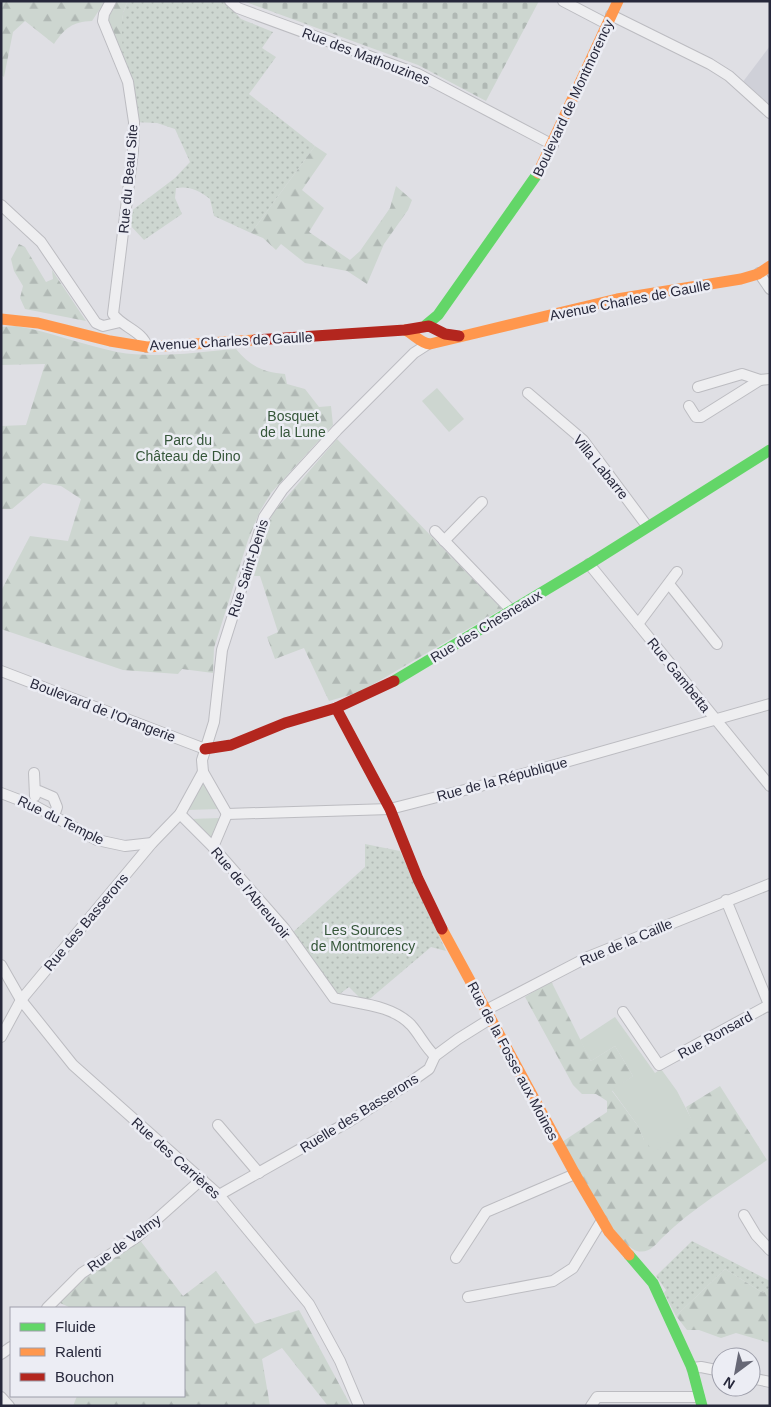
<svg xmlns="http://www.w3.org/2000/svg" width="771" height="1407" font-family="Helvetica,sans-serif">
	<defs>
		<pattern id="grass-dots" width="8" height="8" patternUnits="userSpaceOnUse" patternTransform="scale(1.25)"><rect width="8" height="8" fill="#cdd6d0"/><path d="M2 2h.1M6 6h.1" fill="none" stroke="#b0b8b4" stroke-width="1.8" stroke-linecap="round"/></pattern>
		<pattern id="forest-firs" width="22" height="20" patternUnits="userSpaceOnUse" patternTransform="scale(1.25)"><rect width="22" height="20" fill="#cdd6d0"/><path d="M5 1l3.5 6h-7zM16 11l3.5 6h-7z" fill="#b0b8b4"/></pattern>
		<pattern id="cemetery-stones" width="16" height="16" patternUnits="userSpaceOnUse" patternTransform="scale(1.25)"><rect width="16" height="16" fill="#cdd6d0"/><path d="M2 7V4a2 2 0 0 1 4 0v3zM10 15v-3a2 2 0 0 1 4 0v3z" fill="#b0b8b4"/></pattern>
	</defs>
	<rect width="100%" height="100%" fill="#dfdfe4"/>
	<path fill="#cfd0d8" d="M 770,46 L 770,108 L 742,83 Z"/>
	<g fill="url(#grass-dots)">
		<path d="M 128,1 L 225,1 L 241,19 L 273,32 L 262,48 L 276,57 L 249,94 L 315,146 L 251,233 L 214,216 L 210,199 C 198,190 190,186 176,188 L 175,198 L 182,214 L 144,240 L 129,224 L 130,212 L 175,178 L 190,162 L 175,129 L 157,123 L 134,122 C 128,91 112,29 128,1 Z"/>
		<path d="M 365,844 L 400,851 L 446,951 L 431,947 L 365,1003 L 349,987 L 337,996 L 293,932 L 365,867 Z"/>
		<path d="M 692,1241 L 770,1281 L 770,1287 L 763,1293 L 725,1269 L 676,1316 L 664,1293 L 666,1290 L 656,1276 Z"/>
	</g>
	<g fill="url(#forest-firs)">
		<path d="M 1,1 L 105,1 L 92,21 C 72,22 65,28 54,44 L 25,21 L 13,32 L 4,77 L 1,75 Z"/>
		<path d="M 117,1 L 128,1 C 118,18 124,37 122,56 L 107,21 Z"/>
		<path d="M 315,146 L 327,154 L 302,190 L 324,208 L 309,232 L 350,260 L 360,251 L 390,208 L 396,186 L 412,200 L 408,210 L 384,244 L 367,284 L 347,271 L 305,263 L 281,244 L 276,250 L 263,238 L 251,233 Z"/>
		<path d="M 19,244 L 25,247 L 46,282 L 53,279 L 52,270 L 86,321 L 25,309 L 20,298 L 23,286 L 14,271 L 11,259 Z"/>
		<path d="M 16,326 C 51,332 83,345 117,352 C 156,359 197,352 236,349 C 250,366 264,373 285,374 L 287,384 L 305,389 L 319,407 L 331,406 L 333,425 L 271,493 L 260,511 L 248,540 L 214,648 L 213,673 L 182,669 L 178,674 L 123,670 L 1,629 L 1,591 L 30,536 L 68,541 L 81,499 L 61,486 L 43,483 L 12,509 L 1,509 L 1,426 L 26,425 L 45,364 L 1,365 L 1,327 Z"/>
		<path d="M 337,439 L 502,609 L 360,692 L 329,701 L 304,648 L 275,659 L 267,637 L 278,632 L 260,576 L 254,576 L 272,514 Z"/>
		<path d="M 551,981 L 591,1061 L 615,1046 L 633,1076 L 612,1091 L 638,1126 L 644,1140 L 693,1124 L 686,1107 L 720,1086 L 767,1160 C 732,1185 692,1208 662,1238 C 655,1245 649,1254 637,1251 C 615,1244 575,1164 562,1142 L 607,1112 L 607,1101 L 596,1094 L 582,1094 L 573,1085 L 525,997 Z"/>
		<path d="M 139,1239 L 183,1296 L 216,1271 L 255,1324 L 299,1310 L 351,1406 L 328,1406 L 282,1348 L 262,1359 L 270,1406 L 73,1406 L 77,1396 L 184,1396 L 184,1308 L 71,1308 L 58,1302 L 81,1280 Z"/>
		<path d="M 725,1269 L 763,1293 L 770,1287 L 770,1343 L 736,1333 L 721,1338 L 699,1330 L 687,1330 L 676,1316 Z"/>
	</g>
	<path fill="url(#cemetery-stones)" d="M 243,1 L 539,1 L 486,101 L 418,65 Z"/>
	<g fill="#cdd6d0">
		<path d="M 437,388 L 464,419 L 449,432 L 422,401 Z"/>
		<path d="M 203,781 L 219,809 L 187,810 Z"/>
		<path d="M 220,818 L 211,839 L 190,819 Z"/>
		<path d="M 615,1017 L 655,1073 L 661,1069 L 677,1091 L 694,1124 L 654,1152 L 644,1140 L 638,1126 L 612,1090 L 633,1076 L 615,1046 L 591,1061 L 580,1040 Z"/>
	</g>
	<g fill="none" stroke-linecap="round" stroke-linejoin="round">
		<defs>
			<g id="street">
				<path d="M 111,1 L 104,14 L 103,21 L 128,82 L 134,122 L 133,151 L 113,314 C 122,327 143,331 147,347"/>
				<path d="M 230,1 L 238,8 L 254,14 L 418,74 L 553,145"/>
				<path d="M 563,1 L 607,24"/>
				<path d="M 611,15 L 710,64 L 729,76 L 770,113"/>
				<path d="M 1,205 L 41,242 L 96,323 L 103,326 L 120,322"/>
				<path d="M 759,273 L 770,289"/>
				<path d="M 698,387 L 742,374 L 760,380"/>
				<path d="M 528,393 L 583,440 L 647,526"/>
				<path d="M 689,406 L 696,417 L 701,417 L 760,380 L 770,379"/>
				<path d="M 435,531 L 511,610"/>
				<path d="M 444,541 L 482,502"/>
				<path d="M 589,564 L 770,786"/>
				<path d="M 669,584 L 717,644"/>
				<path d="M 638,624 L 677,572"/>
				<path d="M 1,671 L 205,749"/>
				<path d="M 34,773 L 35,796"/>
				<path d="M 1,793 L 35,806 L 97,840 L 125,846 L 152,843"/>
				<path d="M 35,793 L 39,791 L 53,797 L 57,807 L 54,816"/>
				<path d="M 180,814 L 213,847 L 284,928 L 334,998 C 360,1004 392,1005 411,1025 C 420,1035 425,1047 435,1056"/>
				<path d="M 227,814 L 390,809 L 488,784 L 770,704"/>
				<path d="M 227,814 L 203,772 L 202,760 L 214,722 L 222,650 L 264,517 L 283,489 L 337,430 L 414,353 L 428,344"/>
				<path d="M 213,847 L 227,814"/>
				<path d="M 726,900 L 770,1007"/>
				<path d="M 1,965 L 21,1000 L 73,1065 L 219,1195 L 309,1304 L 340,1361 L 359,1406"/>
				<path d="M 486,1010 L 588,957 L 770,884"/>
				<path d="M 623,1012 L 659,1065 L 769,1005"/>
				<path d="M 1,1037 L 21,1000 L 152,843 L 180,814 L 203,772"/>
				<path d="M 218,1125 L 259,1173"/>
				<path d="M 219,1195 L 350,1121 L 405,1086 L 429,1069 L 435,1056 L 458,1039 L 490,1019"/>
				<path d="M 744,1215 L 756,1235 L 770,1250"/>
				<path d="M 456,1258 L 486,1212 L 575,1174"/>
				<path d="M 468,1297 L 553,1281 L 573,1268 L 602,1220"/>
				<path d="M 47,1308 L 82,1273 L 137,1237 L 202,1179"/>
				<path d="M 1,1354 L 11,1347"/>
				<path d="M 692,1368 L 701,1367 L 721,1371"/>
				<path d="M 751,1378 L 770,1382"/>
				<path d="M 1,1397 L 9,1406"/>
				<path d="M 591,1406 L 597,1397 L 699,1397"/>
			</g>
		</defs>
		<use href="#street" stroke="#bcbcc1" stroke-width="12"/>
		<use href="#street" stroke="#eeeef0" stroke-width="10"/>
		<g stroke="#63d668" stroke-width="11">
			<path d="M 426,325 L 438,315 L 538,173"/>
			<path d="M 394,681 L 589,564 L 770,450"/>
			<path d="M 629,1255 L 653,1283 L 692,1368 L 702,1406"/>
		</g>
		<g stroke="#ff974d" stroke-width="11">
			<path d="M 538,173 L 618,1"/>
			<path d="M 1,319 L 38,323 L 110,341 L 147,347 L 255,340"/>
			<path d="M 405,330 C 414,334 420,343 430,344 L 617,299 L 741,279 L 758,274 L 770,266"/>
			<path d="M 442,929 L 575,1174 L 609,1232 L 629,1255"/>
		</g>
		<g stroke="#b3261e" stroke-width="11">
			<path d="M 255,340 L 405,330 L 429,326 L 445,334 L 459,336"/>
			<path d="M 336,708 L 390,809 L 418,879 L 442,929"/>
			<path d="M 205,749 L 231,745 L 285,723 L 336,708 L 394,681"/>
		</g>
	</g>
	<g text-anchor="middle" stroke-width="5" stroke-linejoin="round" paint-order="stroke">
		<g font-size="14" fill="#27283b" stroke="#ecedf4">
			<text transform="translate(366 56) rotate(21)" y="5">Rue des Mathouzines</text>
			<text transform="translate(573 98) rotate(-65)" y="5">Boulevard de Montmorency</text>
			<text transform="translate(128 179) rotate(-85)" y="5">Rue du Beau Site</text>
			<text transform="translate(630 300) rotate(-11)" y="5">Avenue Charles de Gaulle</text>
			<text transform="translate(231 341) rotate(-3)" y="5">Avenue Charles de Gaulle</text>
			<text transform="translate(601 467) rotate(51)" y="5">Villa Labarre</text>
			<text transform="translate(248 568) rotate(-72)" y="5">Rue Saint-Denis</text>
			<text transform="translate(486 626) rotate(-31)" y="5">Rue des Chesneaux</text>
			<text transform="translate(679 675) rotate(51)" y="5">Rue Gambetta</text>
			<text transform="translate(103 710) rotate(21)" y="5">Boulevard de l'Orangerie</text>
			<text transform="translate(502 779) rotate(-15)" y="5">Rue de la République</text>
			<text transform="translate(61 820) rotate(26)" y="5">Rue du Temple</text>
			<text transform="translate(251 893) rotate(50)" y="5">Rue de l'Abreuvoir</text>
			<text transform="translate(86 922) rotate(-50)" y="5">Rue des Basserons</text>
			<text transform="translate(626 942) rotate(-23)" y="5">Rue de la Caille</text>
			<text transform="translate(715 1035) rotate(-29)" y="5">Rue Ronsard</text>
			<text transform="translate(513 1061) rotate(62)" y="5">Rue de la Fosse aux Moines</text>
			<text transform="translate(359 1113) rotate(-32)" y="5">Ruelle des Basserons</text>
			<text transform="translate(176 1158) rotate(42)" y="5">Rue des Carrières</text>
			<text transform="translate(124 1243) rotate(-36)" y="5">Rue de Valmy</text>
		</g>
		<g font-size="14" fill="#355639" stroke="#ecedf4">
			<text x="293" y="421">Bosquet<tspan x="293" dy="16">de la Lune</tspan></text>
			<text x="188" y="445">Parc du<tspan x="188" dy="16">Château de Dino</tspan></text>
			<text x="363" y="935">Les Sources<tspan x="363" dy="16">de Montmorency</tspan></text>
		</g>
	</g>
	<rect width="771" height="1407" fill="none" stroke="#27283b" stroke-width="5"/>
	<rect x="10" y="1307" width="175" height="90" fill="#ecedf4" stroke="#9d9eaa"/>
	<rect x="20" y="1323" width="25" height="8" fill="#63d668" stroke="#9d9eaa"/>
	<text x="55" y="1332" font-size="15" fill="#27283b">Fluide</text>
	<rect x="20" y="1348" width="25" height="8" fill="#ff974d" stroke="#9d9eaa"/>
	<text x="55" y="1357" font-size="15" fill="#27283b">Ralenti</text>
	<rect x="20" y="1373" width="25" height="8" fill="#b3261e" stroke="#9d9eaa"/>
	<text x="55" y="1382" font-size="15" fill="#27283b">Bouchon</text>
	<g transform="translate(736 1372) rotate(212)"><circle r="24" fill="#ecedf4" stroke="#9d9eaa"/>
	<path d="M0-4L9 19L0 12L-9 19Z" fill="#676876"/>
	<text y="-8" font-size="14" font-weight="bold" text-anchor="middle" fill="#27283b">N</text>
	</g>
</svg>
